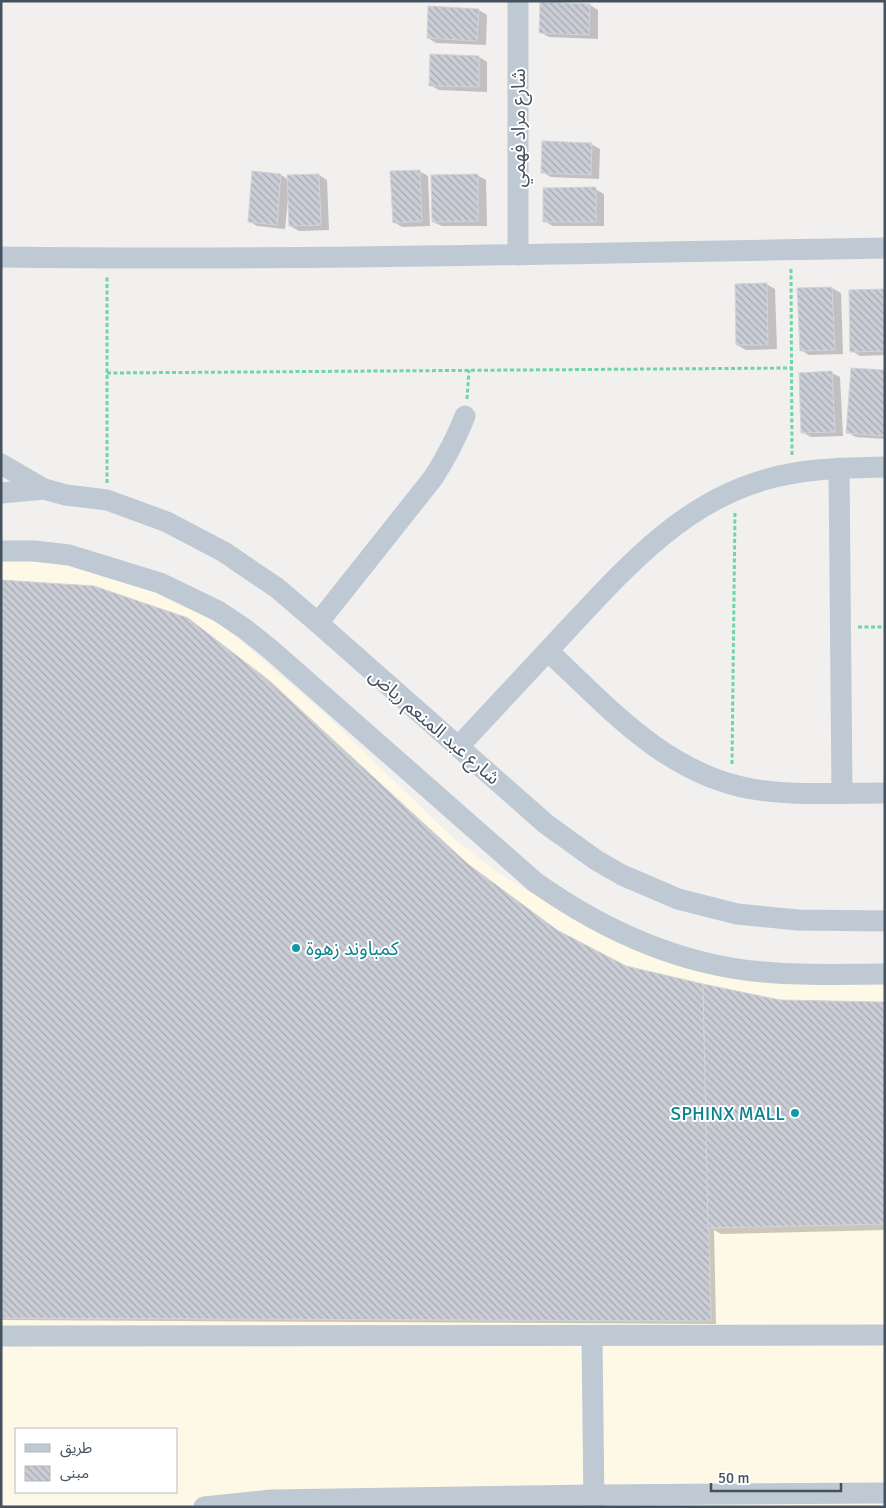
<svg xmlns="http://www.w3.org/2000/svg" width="886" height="1508" font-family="Signika,'Noto Sans Arabic',sans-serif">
	<defs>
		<pattern id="building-back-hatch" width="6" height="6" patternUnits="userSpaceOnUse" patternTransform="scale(1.25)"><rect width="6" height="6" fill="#cacdd5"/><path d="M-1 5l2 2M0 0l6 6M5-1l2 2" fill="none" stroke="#a6a9b0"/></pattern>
	</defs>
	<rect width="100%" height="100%" fill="#f2efef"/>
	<path fill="#fef8e7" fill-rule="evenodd" d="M 1,556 L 86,558 L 217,620 L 324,713 L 453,838 L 500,874 L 561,911 L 703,958 L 885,975 L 885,1507 L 1,1507 ZM 16,1429 L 176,1429 L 176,1492 L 16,1492 Z"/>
	<g fill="#0003">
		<path d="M 590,5 L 598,10 L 598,39 L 549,37 L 540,32 Z"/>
		<path d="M 479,10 L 487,15 L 486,45 L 436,43 L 428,38 Z"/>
		<path d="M 479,57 L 487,62 L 487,92 L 439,90 L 430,85 Z"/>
		<path d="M 591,144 L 600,149 L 599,179 L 551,177 L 542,172 Z"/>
		<path d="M 419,171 L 428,176 L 430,226 L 402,227 L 394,222 Z"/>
		<path d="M 253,173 L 281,175 L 289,180 L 319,175 L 327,180 L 329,230 L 299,231 L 290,226 L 289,199 L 288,199 L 285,229 L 257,226 L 249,221 Z"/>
		<path d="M 477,175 L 486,180 L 487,226 L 442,226 L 433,222 Z"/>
		<path d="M 595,189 L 604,194 L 604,226 L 553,226 L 544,221 Z"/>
		<path d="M 766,284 L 775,289 L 777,349 L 746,350 L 737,345 Z"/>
		<path d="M 832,288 L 841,293 L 843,354 L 809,355 L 801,350 L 799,289 Z"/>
		<path d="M 883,290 L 885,291 L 885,355 L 860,356 L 852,351 Z"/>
		<path d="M 885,372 L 885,439 L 856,437 L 847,432 Z"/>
		<path d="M 832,373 L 840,377 L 843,436 L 811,437 L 802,432 Z"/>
		<path d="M 1,581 L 194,623 L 269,680 L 473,869 L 562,934 L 626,968 L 779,1002 L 885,1003 L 885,1230 L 721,1234 L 714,1230 L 716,1324 L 1,1320 Z"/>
	</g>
	<g fill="url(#building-back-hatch)" stroke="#d2d4db">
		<path d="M 540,2 L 590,4 L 589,35 L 539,33 Z"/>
		<path d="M 428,6 L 479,9 L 477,41 L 427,38 Z"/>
		<path d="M 430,54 L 479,56 L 479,87 L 429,86 Z"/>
		<path d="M 542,141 L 592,143 L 591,175 L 541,173 Z"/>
		<path d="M 420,170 L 422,221 L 393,223 L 390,171 Z"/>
		<path d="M 252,171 L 281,174 L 277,225 L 248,222 Z"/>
		<path d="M 319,174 L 321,225 L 289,226 L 287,175 Z"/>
		<path d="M 478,174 L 478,221 L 432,222 L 431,175 Z"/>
		<path d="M 596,187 L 596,222 L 543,222 L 543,188 Z"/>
		<path d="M 767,283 L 768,345 L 736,345 L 735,284 Z"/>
		<path d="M 832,287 L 835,350 L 800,351 L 797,288 Z"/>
		<path d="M 884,289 L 885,351 L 850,352 L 849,290 Z"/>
		<path d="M 851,368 L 885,370 L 885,436 L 846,433 Z"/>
		<path d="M 832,371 L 835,432 L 801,433 L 799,373 Z"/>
		<path d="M 1,580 L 94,586 L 188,618 L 263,676 L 468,864 L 557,930 L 626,966 L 703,984 L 711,1321 L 1,1318 Z"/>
		<path d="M 703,984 L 780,1000 L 885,1002 L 885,1224 L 708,1228 Z"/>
	</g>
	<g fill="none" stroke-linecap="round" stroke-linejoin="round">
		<g stroke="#6dd6a7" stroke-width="3" stroke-dasharray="4 2.5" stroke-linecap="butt">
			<path d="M 791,269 L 792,455"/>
			<path d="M 107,373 L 792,368"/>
			<path d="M 467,399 L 469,370"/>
			<path d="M 107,483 L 107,276"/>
			<path d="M 858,627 L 885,627"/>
			<path d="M 732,764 L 735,511"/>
		</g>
		<g stroke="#bec9d3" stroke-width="21">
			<path d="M 518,1 L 518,255"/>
			<path d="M 1,257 C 296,261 590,253 885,248"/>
			<path d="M 1,464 L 44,489"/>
			<path d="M 839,468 L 842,793"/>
			<path d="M 1,493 L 44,489 L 66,495 L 107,500 L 167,522 L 224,552 L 277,588 L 318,623 L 546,824 L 596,860 L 622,875 L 678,899 L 737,914 L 798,920 L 885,921"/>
			<path d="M 1,551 L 34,551 L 69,555 L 160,583 L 218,611 L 245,629 L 270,649 L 535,882 C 603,930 679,965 763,972 C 803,976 844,974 885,974"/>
			<path d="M 318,623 L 433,478 C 446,458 456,439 465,416"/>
			<path d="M 548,651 C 609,708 666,774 752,789 C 793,796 842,793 885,793"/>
			<path d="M 459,746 C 496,706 533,667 570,627 C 626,567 683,503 764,480 C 804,468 844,468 885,467"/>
			<path d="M 1,1336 L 885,1335"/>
			<path d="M 592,1336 L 594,1507"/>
			<path d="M 204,1507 L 272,1500 L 594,1495 L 885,1493"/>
		</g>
	</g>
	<g fill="#0f9aa8" stroke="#fff" stroke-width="2">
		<circle cx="296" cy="948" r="5"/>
		<circle cx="795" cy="1113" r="5"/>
	</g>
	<g text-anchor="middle" stroke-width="4" stroke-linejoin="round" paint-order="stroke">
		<g font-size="19" fill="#45515f" stroke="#fff">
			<text transform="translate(518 128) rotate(-90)" y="7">شارع مراد فهمي</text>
			<text transform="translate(435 726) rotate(41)" y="7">شارع عبد المنعم رياض</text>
		</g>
		<g font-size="19" fill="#0d838f" stroke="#fff" text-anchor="start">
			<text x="306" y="955">كمباوند زهوة</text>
			<text x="785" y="1120" text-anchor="end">SPHINX MALL</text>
		</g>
	</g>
	<rect width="886" height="1508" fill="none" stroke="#45515f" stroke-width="5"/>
	<rect x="15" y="1428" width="162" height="65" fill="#ffffff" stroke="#b5b9bf"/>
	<rect x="25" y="1444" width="25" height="8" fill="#bec9d3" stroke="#b5b9bf"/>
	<text x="60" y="1453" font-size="15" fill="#45515f">طريق</text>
	<rect x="25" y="1466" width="25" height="15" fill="url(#building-back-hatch)" stroke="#b5b9bf"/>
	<text x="60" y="1478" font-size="15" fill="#45515f">مبنى</text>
	<path d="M711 1483v8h130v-8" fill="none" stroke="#45515f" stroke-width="2.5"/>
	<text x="718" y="1483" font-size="15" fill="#45515f" stroke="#ffffff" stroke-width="4" paint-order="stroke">50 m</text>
</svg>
